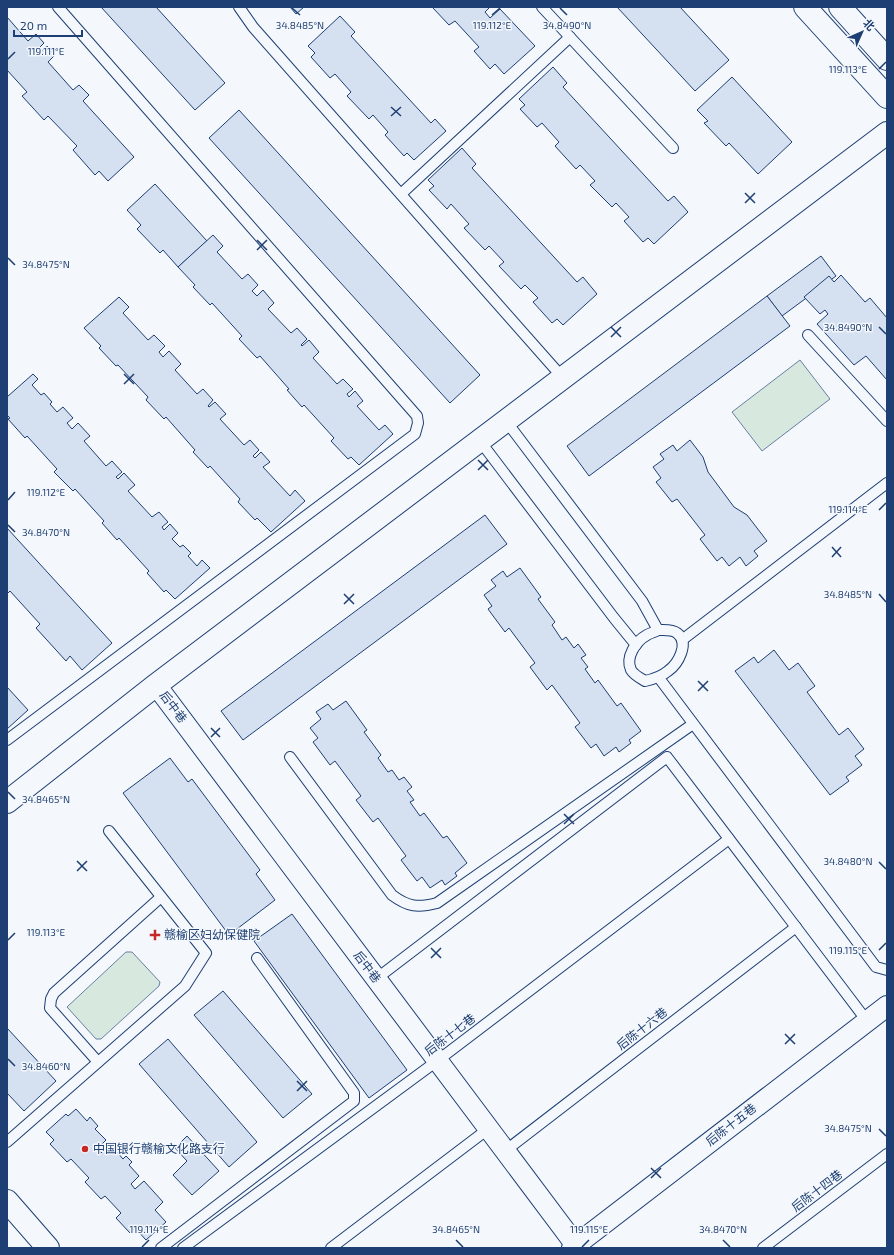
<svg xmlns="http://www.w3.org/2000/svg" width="894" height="1255" font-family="'Exo 2','Noto Sans SC',sans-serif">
	<rect width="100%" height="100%" fill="#f4f7fb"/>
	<g fill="#d7e8df" stroke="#687fa3">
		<path d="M 800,360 L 830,399 L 762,451 L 732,412 Z"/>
		<path d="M 126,952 L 132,952 L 160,982 L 159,986 L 101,1039 L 96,1039 L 67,1007 Z"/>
	</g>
	<g fill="#d5e0f0" stroke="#1d3f73">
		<path d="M 101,7 L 156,7 L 225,83 L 195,110 Z"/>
		<path d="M 290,7 L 304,7 L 296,14 Z"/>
		<path d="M 434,7 L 490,7 L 485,12 L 490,18 L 500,9 L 535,46 L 504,74 L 495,64 L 490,69 L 474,51 L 479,47 L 455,21 L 449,25 L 433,8 Z"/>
		<path d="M 617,7 L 680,7 L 729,60 L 695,91 Z"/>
		<path d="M 340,16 L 355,32 L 351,36 L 431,123 L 435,119 L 446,131 L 414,160 L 407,153 L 404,156 L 385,135 L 388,132 L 373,115 L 369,119 L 347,96 L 351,92 L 335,74 L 330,78 L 311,57 L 315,53 L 308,46 Z"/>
		<path d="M 7,17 L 28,41 L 36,34 L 44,43 L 37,50 L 39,53 L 47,46 L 55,55 L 48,62 L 73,90 L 79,85 L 89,95 L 83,101 L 134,157 L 108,181 L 99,171 L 95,175 L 73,150 L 77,146 L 48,116 L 44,120 L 22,96 L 27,92 L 7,70 Z"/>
		<path d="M 553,67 L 567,83 L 563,87 L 668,201 L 674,196 L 688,212 L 654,244 L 648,238 L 643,242 L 624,221 L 629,217 L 616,203 L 612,207 L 590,185 L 595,181 L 580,165 L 576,169 L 555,146 L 559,142 L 542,123 L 537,127 L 520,109 L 525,105 L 519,99 Z"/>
		<path d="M 732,77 L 792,142 L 758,174 L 729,143 L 726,146 L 704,123 L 708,121 L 697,110 Z"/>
		<path d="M 239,110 L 480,375 L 450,403 L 209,138 Z"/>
		<path d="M 462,148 L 476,164 L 472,168 L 577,282 L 583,277 L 597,294 L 563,325 L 557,319 L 552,323 L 533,302 L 538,298 L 525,285 L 521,289 L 499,266 L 504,262 L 489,246 L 485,250 L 464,228 L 469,224 L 451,204 L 447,209 L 429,190 L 434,186 L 428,180 Z"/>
		<path d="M 155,184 L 207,241 L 178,267 L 163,250 L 160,253 L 137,229 L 141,225 L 127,210 Z"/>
		<path d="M 213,235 L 223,246 L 217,252 L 242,279 L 248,274 L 258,285 L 252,291 L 257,296 L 263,290 L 274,303 L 268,309 L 291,333 L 297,328 L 307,339 L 301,345 L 302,346 L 309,340 L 319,352 L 313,358 L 337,384 L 343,379 L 353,389 L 347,394 L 349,397 L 355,391 L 363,401 L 357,406 L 379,430 L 385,425 L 393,434 L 359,465 L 351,457 L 348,459 L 331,441 L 334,438 L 304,405 L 302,407 L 287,390 L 289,389 L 260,356 L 257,358 L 239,339 L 242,336 L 212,303 L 210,305 L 193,287 L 195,285 L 178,267 Z"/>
		<path d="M 821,256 L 836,276 L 782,316 L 767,296 Z"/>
		<path d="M 841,275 L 865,302 L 870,298 L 887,318 L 887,380 L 866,356 L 854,365 L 817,324 L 828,314 L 825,310 L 820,314 L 804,297 L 829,276 L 834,282 Z"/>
		<path d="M 767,296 L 790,326 L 589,476 L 567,446 Z"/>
		<path d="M 119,297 L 129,307 L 123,313 L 148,340 L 154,335 L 165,346 L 159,352 L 163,357 L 169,351 L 181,364 L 175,370 L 197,394 L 203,389 L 213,400 L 208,406 L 209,407 L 215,402 L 226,414 L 220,419 L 244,445 L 250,440 L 259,450 L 253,456 L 255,458 L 261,452 L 270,462 L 263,467 L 290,496 L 295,490 L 305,501 L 271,532 L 257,518 L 255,520 L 238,502 L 240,499 L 210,466 L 208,468 L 193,452 L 195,450 L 166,417 L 164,419 L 146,400 L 148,397 L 118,365 L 116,366 L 99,348 L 101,346 L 84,328 Z"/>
		<path d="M 33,374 L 38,379 L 32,385 L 41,395 L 44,393 L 52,402 L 50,404 L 57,412 L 63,407 L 73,418 L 67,423 L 72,429 L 78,423 L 90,436 L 84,441 L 106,466 L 112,461 L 122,472 L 116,477 L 118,479 L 124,473 L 135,485 L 128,491 L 152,517 L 159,512 L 168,522 L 162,527 L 164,530 L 170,524 L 178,533 L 172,539 L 180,547 L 183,545 L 191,553 L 188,556 L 197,566 L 202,560 L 210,568 L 175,599 L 166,590 L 164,592 L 147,573 L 149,571 L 119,538 L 117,540 L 102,523 L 104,521 L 75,489 L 73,491 L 54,472 L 57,469 L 27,436 L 25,438 L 8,419 L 10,418 L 7,415 L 7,397 Z"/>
		<path d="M 690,440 L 703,457 L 708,472 L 734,507 L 747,515 L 767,541 L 754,551 L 758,556 L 746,566 L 740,557 L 729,566 L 722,557 L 717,561 L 700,539 L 705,535 L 677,499 L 672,502 L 656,482 L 661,478 L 653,467 L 664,459 L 660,454 L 673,445 L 677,451 Z"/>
		<path d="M 485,515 L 507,544 L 243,740 L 221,711 Z"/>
		<path d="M 7,528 L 112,643 L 82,670 L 70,656 L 66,661 L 36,628 L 40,624 L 10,591 L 7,594 Z"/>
		<path d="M 520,568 L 541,597 L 538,599 L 555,622 L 552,625 L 562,640 L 566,637 L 574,648 L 578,644 L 586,655 L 581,658 L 588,667 L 585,669 L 595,683 L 598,680 L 617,706 L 621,703 L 641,731 L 629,740 L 631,743 L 619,752 L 616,747 L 604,756 L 596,744 L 591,748 L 575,727 L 580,723 L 552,685 L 547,690 L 530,667 L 535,663 L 509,628 L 505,632 L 488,609 L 492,606 L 484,595 L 496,586 L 491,580 L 503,571 L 507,577 Z"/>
		<path d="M 774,650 L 789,670 L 798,663 L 815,686 L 807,692 L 839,735 L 848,728 L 864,749 L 855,756 L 862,765 L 846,777 L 849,781 L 830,795 L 735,671 L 754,657 L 758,663 Z"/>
		<path d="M 7,687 L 28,710 L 7,729 Z"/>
		<path d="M 346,701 L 367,730 L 364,732 L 381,755 L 378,758 L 388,772 L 392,770 L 399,780 L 404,777 L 412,787 L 407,791 L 414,800 L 410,802 L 420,816 L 424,813 L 443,838 L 447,836 L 467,863 L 455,873 L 457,876 L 445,885 L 442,880 L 430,888 L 422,877 L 417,881 L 401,860 L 406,856 L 378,818 L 373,822 L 356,800 L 361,796 L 335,761 L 330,765 L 313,742 L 318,738 L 310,728 L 321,719 L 316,712 L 328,704 L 333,710 Z"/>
		<path d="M 170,758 L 188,782 L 192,779 L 260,870 L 256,874 L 275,900 L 229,935 L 123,793 Z"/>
		<path d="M 292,914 L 407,1070 L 369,1098 L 254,941 Z"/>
		<path d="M 223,991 L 312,1094 L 283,1118 L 194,1015 Z"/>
		<path d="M 7,1028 L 56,1081 L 24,1111 L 7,1093 Z"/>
		<path d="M 168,1039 L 257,1142 L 229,1167 L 139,1064 Z"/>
		<path d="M 76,1109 L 87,1121 L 90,1117 L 98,1126 L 95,1129 L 106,1140 L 98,1148 L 101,1153 L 110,1144 L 123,1159 L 126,1156 L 132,1162 L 129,1165 L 139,1176 L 131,1184 L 135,1189 L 144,1181 L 163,1202 L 155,1210 L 166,1222 L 146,1240 L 135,1228 L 130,1233 L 116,1218 L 121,1213 L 105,1196 L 101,1199 L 85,1182 L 89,1178 L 71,1159 L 67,1162 L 50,1144 L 54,1140 L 46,1132 L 66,1114 L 68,1116 Z"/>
		<path d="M 187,1136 L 219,1171 L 192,1195 L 173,1175 L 187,1161 L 175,1148 Z"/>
	</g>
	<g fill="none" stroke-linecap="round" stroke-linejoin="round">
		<defs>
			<g id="service">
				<path d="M 239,7 L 253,27 L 563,378"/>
				<path d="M 542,7 L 673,148"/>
				<path d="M 401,194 L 570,37"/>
				<path d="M 808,335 L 887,421"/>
				<path d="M 506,421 L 642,601 L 658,630"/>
				<path d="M 480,441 L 614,618 L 636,645"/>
				<path d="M 658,630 C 664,630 672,629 677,633 C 690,643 678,664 668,671 C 661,677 654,679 645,681 C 640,678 634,675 631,670 C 625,657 636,641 647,635 C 650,633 655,632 658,630 Z"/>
				<path d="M 682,640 L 887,483"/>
				<path d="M 659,678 L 876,967 L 887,970"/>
				<path d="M 7,740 L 415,434 L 418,423 L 417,416 L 58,7"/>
				<path d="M 290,757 L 392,895 C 408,907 418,908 437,903 L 693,724"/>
				<path d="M 376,979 L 667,757 L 867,1021"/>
				<path d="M 98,1062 L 50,1008 L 51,999 L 54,993 L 161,897"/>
				<path d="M 7,1142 L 185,986 L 206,953 L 109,831"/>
				<path d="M 505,1151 L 796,927"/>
				<path d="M 161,1248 L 354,1101 L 354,1093 L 257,958"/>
				<path d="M 183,1248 L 437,1061 L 729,839"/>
				<path d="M 331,1248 L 488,1129"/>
				<path d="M 763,1248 L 887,1154"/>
			</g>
			<g id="minor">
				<path d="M 156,685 L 578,1248"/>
				<path d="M 572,1248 L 887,1006"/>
			</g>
			<g id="tertiary">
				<path d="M 7,802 L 156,685 L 887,133"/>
				<path d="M 7,1201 L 48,1248"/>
			</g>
			<g id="secondary">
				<path d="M 805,7 L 887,97"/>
				<path d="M 840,7 L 887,59"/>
			</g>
		</defs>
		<use href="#service" stroke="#1d3f73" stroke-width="12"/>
		<use href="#minor" stroke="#1d3f73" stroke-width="22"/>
		<use href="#tertiary" stroke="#1d3f73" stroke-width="24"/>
		<use href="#secondary" stroke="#1d3f73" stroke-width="24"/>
		<use href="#service" stroke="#f4f7fb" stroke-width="10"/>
		<use href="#minor" stroke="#f4f7fb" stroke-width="20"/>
		<use href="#tertiary" stroke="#f4f7fb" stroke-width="22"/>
		<use href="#secondary" stroke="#f4f7fb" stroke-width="22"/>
	</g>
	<path fill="none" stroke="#1d3f73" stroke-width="1.5" d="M 292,8 L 300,15M 560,8 L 567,15M 492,15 L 500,8M 8,59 L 15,52M 879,69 L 886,62M 391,107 L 401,116M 391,116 L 401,107M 745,193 L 755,203M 745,203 L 755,193M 257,240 L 267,250M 257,250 L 267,240M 8,258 L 15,265M 611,327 L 621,337M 879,327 L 886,334M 611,337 L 621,327M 124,374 L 134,384M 124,384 L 134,374M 478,460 L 488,470M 478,470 L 488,460M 8,500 L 15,492M 879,510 L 886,503M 8,525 L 15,532M 832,547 L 841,557M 832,557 L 841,547M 344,594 L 354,604M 879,594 L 886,602M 344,604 L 354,594M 698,681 L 708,691M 698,691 L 708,681M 211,728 L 220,737M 211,737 L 220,728M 8,792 L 15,799M 564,814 L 574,824M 564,824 L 574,814M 77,861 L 87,871M 879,862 L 886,869M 77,871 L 87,861M 8,940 L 15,933M 431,948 L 441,958M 879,950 L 886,943M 431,958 L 441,948M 785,1034 L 795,1044M 785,1044 L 795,1034M 8,1059 L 15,1066M 297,1081 L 307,1091M 297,1091 L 307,1081M 879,1129 L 886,1136M 651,1168 L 661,1178M 651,1178 L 661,1168M 456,1240 L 463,1247M 723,1240 L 730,1247M 142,1247 L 149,1240M 582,1247 L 589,1240"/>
	<g fill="#c62828" stroke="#f4f7fb" stroke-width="1.5">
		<path d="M153 929h4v4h4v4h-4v4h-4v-4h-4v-4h4z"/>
		<circle cx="85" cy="1149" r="4"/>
	</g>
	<g text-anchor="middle" stroke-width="3" stroke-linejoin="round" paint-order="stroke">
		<g font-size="12" fill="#1d3f73" stroke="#f4f7fb">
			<text transform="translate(173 707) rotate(53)" y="4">后中巷</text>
			<text transform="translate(367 967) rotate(53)" y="4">后中巷</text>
			<text transform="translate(642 1029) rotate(-38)" y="4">后陈十六巷</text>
			<text transform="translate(450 1035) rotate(-37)" y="4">后陈十七巷</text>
			<text transform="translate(731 1125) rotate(-38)" y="4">后陈十五巷</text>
			<text transform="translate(817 1191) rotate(-37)" y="4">后陈十四巷</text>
		</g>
		<g font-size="12" fill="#1d3f73" stroke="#f4f7fb" text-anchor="start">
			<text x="164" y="939">赣榆区妇幼保健院</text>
			<text x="93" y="1153">中国银行赣榆文化路支行</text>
		</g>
	</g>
	<g font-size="10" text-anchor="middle" fill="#1d3f73" stroke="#f4f7fb" stroke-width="3" stroke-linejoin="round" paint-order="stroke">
		<text x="300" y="29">34.8485°N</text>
		<text x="492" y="29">119.112°E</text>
		<text x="567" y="29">34.8490°N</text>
		<text x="46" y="55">119.111°E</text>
		<text x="848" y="73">119.113°E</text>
		<text x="46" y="268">34.8475°N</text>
		<text x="848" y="331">34.8490°N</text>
		<text x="46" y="496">119.112°E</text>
		<text x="848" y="513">119.114°E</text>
		<text x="46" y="536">34.8470°N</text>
		<text x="848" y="598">34.8485°N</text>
		<text x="46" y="803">34.8465°N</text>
		<text x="848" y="865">34.8480°N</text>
		<text x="46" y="936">119.113°E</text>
		<text x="848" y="954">119.115°E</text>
		<text x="46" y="1070">34.8460°N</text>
		<text x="848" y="1132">34.8475°N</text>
		<text x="149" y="1233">119.114°E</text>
		<text x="456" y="1233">34.8465°N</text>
		<text x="589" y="1233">119.115°E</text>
		<text x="723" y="1233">34.8470°N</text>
	</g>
	<rect width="894" height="1255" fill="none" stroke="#1d3f73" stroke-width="16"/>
	<g transform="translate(862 32) rotate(45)" stroke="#f4f7fb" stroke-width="3" paint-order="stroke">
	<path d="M0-3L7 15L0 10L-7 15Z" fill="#1d3f73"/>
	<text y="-6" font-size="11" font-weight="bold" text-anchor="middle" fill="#1d3f73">北</text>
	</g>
	<path d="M14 30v6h68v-6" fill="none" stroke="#1d3f73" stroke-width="2"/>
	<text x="20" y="30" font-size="12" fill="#1d3f73" stroke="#f4f7fb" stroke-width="3" paint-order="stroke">20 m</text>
</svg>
